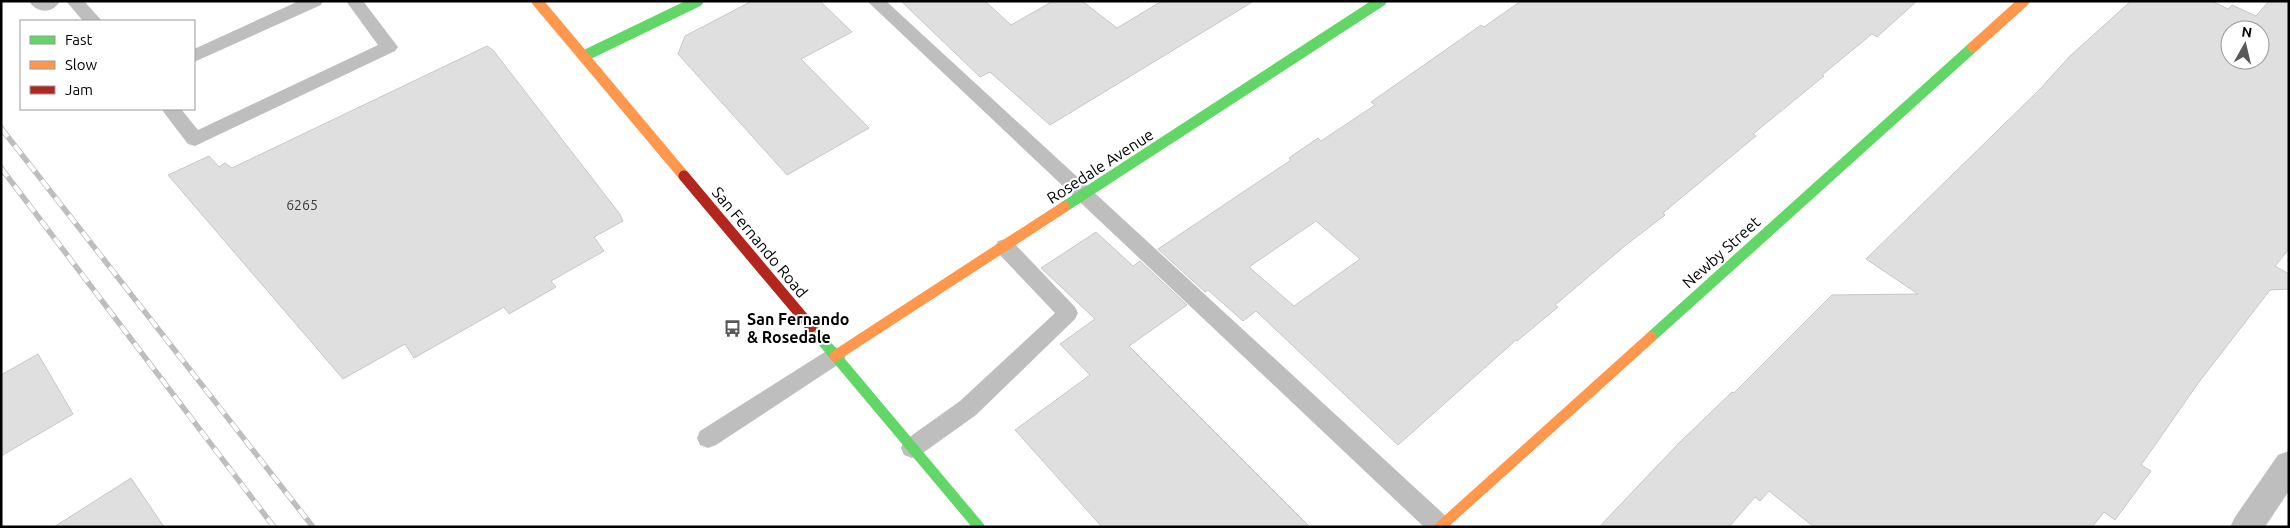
<svg xmlns="http://www.w3.org/2000/svg" width="2290" height="528" font-family="Ubuntu,sans-serif">
	<rect width="100%" height="100%" fill="#fff"/>
	<g fill="#dfdfdf" stroke="#c7c7c7" fill-rule="evenodd">
		<path d="M 752,1 L 820,1 L 852,32 L 801,59 L 869,128 L 787,175 L 678,54 L 685,36 Z"/>
		<path d="M 901,1 L 985,1 L 1011,25 L 1053,1 L 1082,1 L 1117,28 L 1162,1 L 1254,1 L 1050,125 L 990,72 L 980,77 Z"/>
		<path d="M 1521,1 L 1917,1 L 1877,37 L 1872,34 L 1822,75 L 1824,76 L 1753,134 L 1756,136 L 1663,213 L 1665,215 L 1626,245 L 1555,305 L 1558,307 L 1517,341 L 1516,340 L 1398,445 L 1256,311 L 1243,321 L 1208,290 L 1205,292 L 1158,249 L 1291,160 L 1289,158 L 1318,138 L 1321,141 L 1375,105 L 1371,102 L 1474,30 L 1481,25 L 1484,27 ZM 1316,221 L 1360,259 L 1294,306 L 1249,267 Z"/>
		<path d="M 2131,1 L 2212,1 L 2228,9 L 2232,5 L 2256,16 L 2269,1 L 2289,1 L 2289,249 L 2275,266 L 2289,274 L 2289,289 L 2270,290 L 2199,382 L 2141,465 L 2151,471 L 2115,520 L 2104,512 L 2092,527 L 1814,527 L 1769,491 L 1760,501 L 1755,497 L 1729,527 L 1599,527 L 1679,443 L 1732,392 L 1734,393 L 1832,295 L 1918,294 L 1866,259 L 2039,90 L 2070,56 ZM 2230,30 L 2260,30 L 2260,60 L 2230,60 Z"/>
		<path d="M 487,46 L 493,50 L 619,213 L 623,221 L 594,237 L 604,251 L 551,281 L 556,287 L 509,314 L 504,307 L 414,358 L 405,344 L 343,379 L 168,175 L 209,156 L 219,167 L 225,163 L 232,168 Z"/>
		<path d="M 1096,232 L 1133,266 L 1140,261 L 1187,305 L 1129,346 L 1310,527 L 1102,527 L 1015,430 L 1090,375 L 1060,344 L 1095,319 L 1041,268 Z"/>
		<path d="M 38,354 L 73,414 L 1,456 L 1,375 Z"/>
		<path d="M 131,478 L 164,527 L 54,527 Z"/>
	</g>
	<g fill="none" stroke-linecap="round" stroke-linejoin="round">
		<g fill="#bebebe" fill-rule="evenodd">
			<path d="M 29,1 L 60,1 C 52,15 36,13 29,1 Z"/>
			<path d="M 66,1 L 84,1 L 102,21 L 83,21 Z"/>
			<path d="M 299,1 L 323,1 L 321,5 L 194,62 L 194,49 Z"/>
			<path d="M 346,1 L 363,1 L 395,43 L 398,47 L 395,51 L 195,146 L 188,144 L 165,114 L 162,109 L 181,109 L 198,130 L 378,45 Z"/>
			<path d="M 867,1 L 886,1 L 1449,519 L 1452,527 L 1424,527 Z"/>
			<path d="M 1005,239 L 1012,241 L 1075,307 L 1078,313 L 1075,319 L 976,415 L 920,455 L 912,458 L 904,455 L 901,448 L 904,441 L 960,401 L 1055,313 L 998,253 L 995,247 L 998,241 Z"/>
			<path d="M 835,347 L 842,350 L 846,356 L 842,362 L 716,445 L 708,448 L 700,445 L 697,438 L 700,431 L 828,350 Z"/>
		</g>
		<path fill="#bebebe" fill-rule="evenodd" d="M 2289,451 L 2289,491 L 2265,527 L 2230,527 L 2235,517 L 2278,455 Z"/>
		<g stroke="#63d668" stroke-width="11">
			<path d="M 584,56 L 698,1"/>
			<path d="M 1064,207 L 1381,1"/>
			<path d="M 811,327 L 979,527"/>
			<path d="M 1651,337 L 1973,47"/>
		</g>
		<g stroke="#ff974d" stroke-width="11">
			<path d="M 537,1 L 684,176"/>
			<path d="M 1973,47 L 2024,1"/>
			<path d="M 835,356 L 1064,207"/>
			<path d="M 1440,527 L 1651,337"/>
		</g>
		<path stroke="#b3261e" stroke-width="11" d="M 684,176 L 811,327"/>
		<defs>
			<g id="rail">
				<path d="M 1,128 L 313,527"/>
				<path d="M 1,168 L 274,527"/>
			</g>
		</defs>
		<use href="#rail" stroke="#bebebe" stroke-width="5.5"/>
		<use href="#rail" stroke="#fff" stroke-width="4" stroke-dasharray="11" stroke-linecap="butt"/>
	</g>
	<defs>
		<symbol id="bus-bare" viewBox="-9 -9 18 18"><path d="M-5-6H5V4H4V6H2V4H-2V6H-4V4H-5ZM-3.5-4V0h7V-4ZM-3.5 1.2v1.5H-2V1.2ZM2 1.2v1.5H3.5V1.2Z" fill="#595959" stroke="#fff" stroke-width="2.5" paint-order="stroke"/></symbol>
	</defs>
	<g fill-rule="evenodd">
		<use href="#bus-bare" x="720" y="316" width="25" height="25"/>
	</g>
	<g text-anchor="middle" stroke-width="4" stroke-linejoin="round" paint-order="stroke">
		<g font-size="14" fill="#383838">
			<text x="302" y="210">6265</text>
		</g>
		<g font-size="16" fill="#000" stroke="#fff">
			<text transform="translate(1100 166) rotate(-33)" y="6">Rosedale Avenue</text>
			<text transform="translate(760 242) rotate(50)" y="6">San Fernando Road</text>
			<text transform="translate(1721 252) rotate(-42)" y="6">Newby Street</text>
		</g>
		<g font-size="16" font-weight="bold" fill="#000" stroke="#fff" text-anchor="start">
			<text x="747" y="325">San Fernando<tspan x="747" dy="18">&amp; Rosedale</tspan></text>
		</g>
	</g>
	<rect width="2290" height="528" fill="none" stroke="#000000" stroke-width="5"/>
	<rect x="20" y="20" width="175" height="90" fill="#ffffff" stroke="#999999"/>
	<rect x="30" y="36" width="25" height="8" fill="#63d668" stroke="#999999"/>
	<text x="65" y="45" font-size="15" fill="#000000">Fast</text>
	<rect x="30" y="61" width="25" height="8" fill="#ff974d" stroke="#999999"/>
	<text x="65" y="70" font-size="15" fill="#000000">Slow</text>
	<rect x="30" y="86" width="25" height="8" fill="#b3261e" stroke="#999999"/>
	<text x="65" y="95" font-size="15" fill="#000000">Jam</text>
	<g transform="translate(2245 45) rotate(8)"><circle r="24" fill="#ffffff" stroke="#999999"/>
	<path d="M0-4L9 19L0 12L-9 19Z" fill="#595959"/>
	<text y="-8" font-size="14" font-weight="bold" text-anchor="middle" fill="#000000">N</text>
	</g>
</svg>
